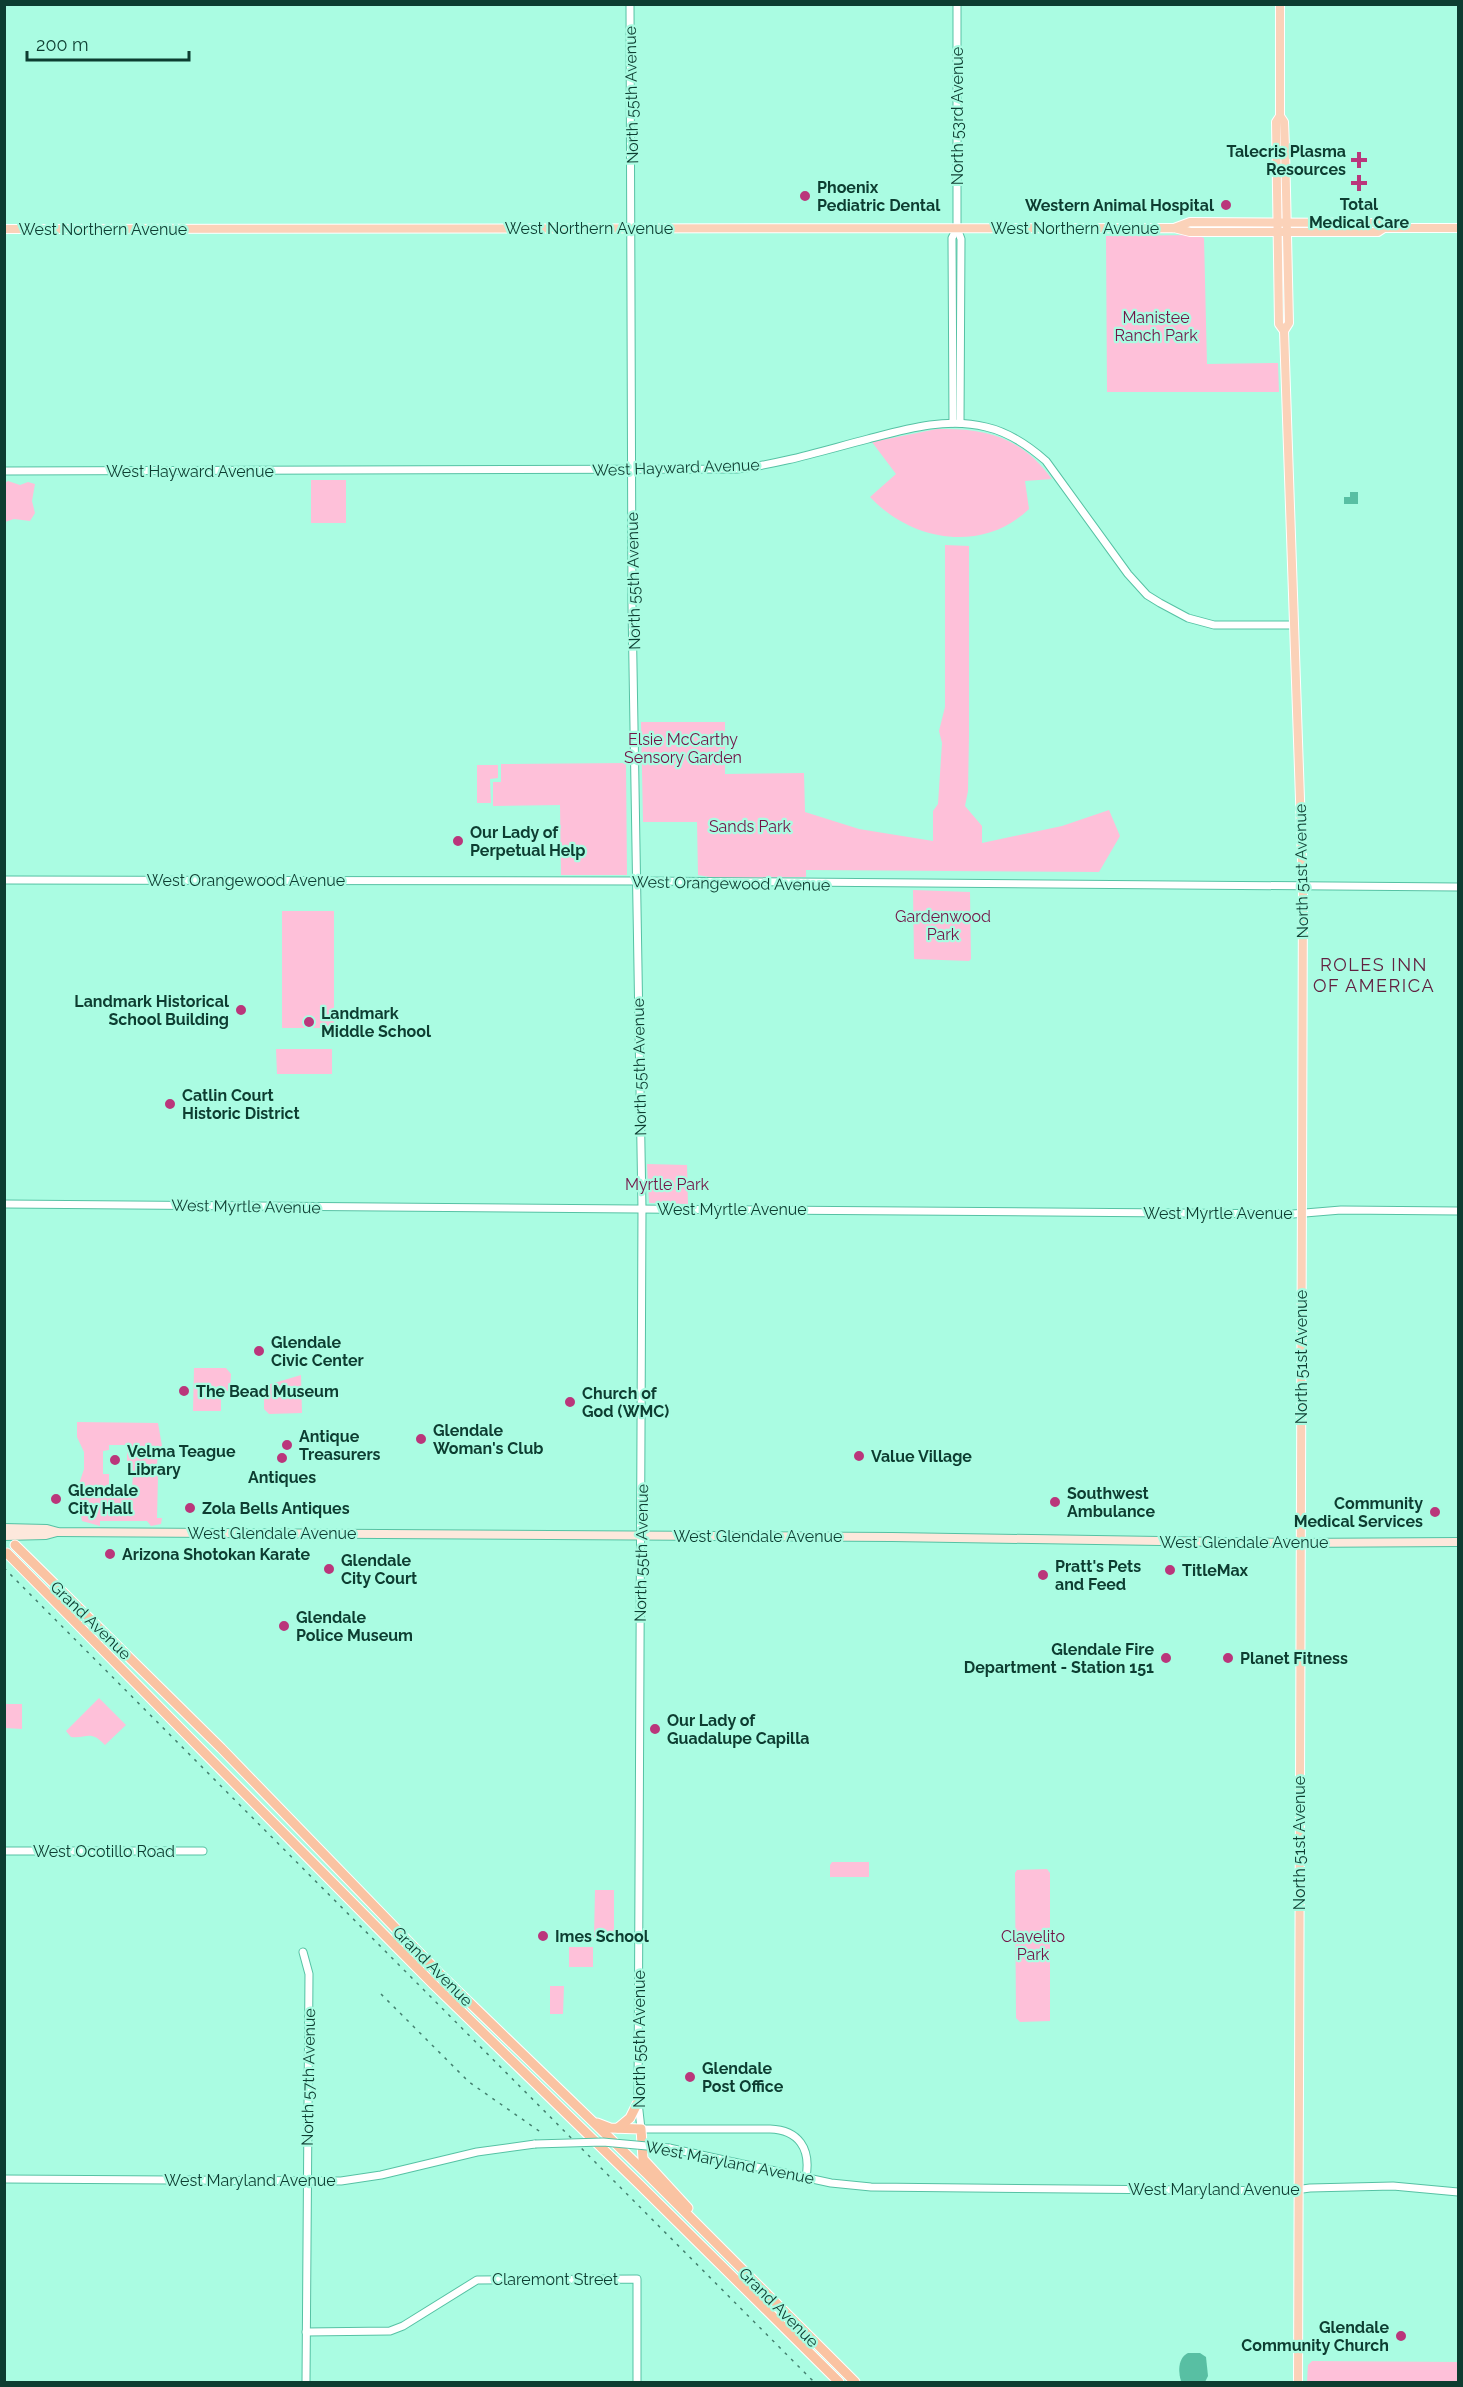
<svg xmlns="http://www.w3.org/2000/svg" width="1463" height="2387" font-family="Raleway,sans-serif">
	<rect width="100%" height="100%" fill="#aafce2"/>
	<g fill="#fec0d9" fill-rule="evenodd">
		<path d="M 1196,235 L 1204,238 L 1207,364 L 1278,363 L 1279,392 L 1107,392 L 1106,236 Z"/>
		<path d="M 937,429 C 987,428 1021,437 1052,479 L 1025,481 L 1029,509 C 982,554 911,541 870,497 L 896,474 L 872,442 Z"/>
		<rect x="311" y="480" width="35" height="43"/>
		<path d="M 8,481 L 20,485 L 28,482 L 35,484 L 32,501 L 35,513 L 30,521 L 14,519 L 5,522 L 5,483 Z"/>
		<path d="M 945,545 L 969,546 L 969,736 L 968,791 L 965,806 L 982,826 L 982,843 L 1062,826 L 1109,810 L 1120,836 L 1099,872 L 806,870 L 806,877 L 716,878 L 698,875 L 697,822 L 643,822 L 641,722 L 725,722 L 725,774 L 804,773 L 805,812 L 859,829 L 933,841 L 933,811 L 938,804 L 942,743 L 939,731 L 945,707 Z"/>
		<path d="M 626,763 L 627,875 L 561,875 L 560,805 L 493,806 L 493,782 L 501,782 L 501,764 Z"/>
		<path d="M 477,765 L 498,765 L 498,778 L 490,779 L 491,803 L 477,803 Z"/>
		<path d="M 913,890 L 970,892 L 971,959 L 969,961 L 914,959 Z"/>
		<rect x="282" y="911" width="52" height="117"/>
		<path d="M 276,1049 L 332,1049 L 332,1074 L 277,1074 Z"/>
		<path d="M 647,1164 L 687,1165 L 688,1204 L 649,1203 Z"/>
		<path d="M 194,1368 L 226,1368 L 231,1374 L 230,1391 L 221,1391 L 221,1411 L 193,1411 Z"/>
		<path d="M 301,1375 L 302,1413 L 269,1414 L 264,1409 L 264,1386 Z"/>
		<path d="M 77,1422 L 158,1423 L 162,1446 L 158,1449 L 157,1466 L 162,1466 L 162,1474 L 158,1477 L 157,1518 L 162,1518 L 161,1524 L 151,1526 L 147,1521 L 100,1521 L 100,1526 L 82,1521 L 80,1511 L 81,1500 L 72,1490 L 80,1481 L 84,1469 L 84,1452 L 77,1437 ZM 109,1445 L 127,1445 L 127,1472 L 133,1473 L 132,1491 L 109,1491 L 109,1474 L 103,1474 L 103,1451 L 109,1450 Z"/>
		<path d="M 99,1698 L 126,1725 L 105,1745 C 90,1729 87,1739 71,1737 L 66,1731 Z"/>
		<path d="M 5,1704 L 22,1704 L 22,1729 L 5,1728 Z"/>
		<path d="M 832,1862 L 869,1862 L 869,1877 L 830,1877 L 830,1865 Z"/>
		<path d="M 1047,1869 L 1050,1873 L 1050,2021 L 1020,2022 L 1016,2018 L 1015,1873 L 1017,1870 Z"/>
		<path d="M 595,1890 L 614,1890 L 614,1937 L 594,1937 Z"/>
		<rect x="569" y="1947" width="24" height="20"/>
		<path d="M 550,1986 L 564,1986 L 563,2014 L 550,2014 Z"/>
		<path d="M 1312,2361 L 1458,2362 L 1458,2382 L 1307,2382 L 1308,2365 Z"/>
	</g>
	<g fill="#58bfa3">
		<path d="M 1350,492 L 1358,492 L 1358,504 L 1344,504 L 1344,497 L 1350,497 Z"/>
		<path d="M 1188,2353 L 1200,2353 L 1206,2357 L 1208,2376 L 1205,2382 L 1183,2382 L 1181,2381 C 1178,2371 1178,2358 1188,2353 Z"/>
	</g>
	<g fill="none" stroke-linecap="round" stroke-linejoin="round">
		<defs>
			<g id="tertiary">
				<path d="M 630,4 L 632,606 L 642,1209 L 638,2102 L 641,2129 L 770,2129 C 799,2130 811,2149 806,2177"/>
				<path d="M 957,4 L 957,228 L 961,239 L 960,423"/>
				<path d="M 953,423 L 952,238 L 957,228"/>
				<path d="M 4,471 L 737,469 C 781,464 825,450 868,439 C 906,429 946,417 986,427 C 1008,432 1029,446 1046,461 L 1128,574 L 1147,595 L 1160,603 L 1188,618 L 1214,625 L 1294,625"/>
				<path d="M 4,880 L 644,881 L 1458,887"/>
				<path d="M 4,1204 L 1293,1214 L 1341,1210 L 1458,1211"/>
				<path d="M 4,1851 L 203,1851"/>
				<path d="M 303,1952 L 309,1974 L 306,2382"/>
				<path d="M 669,2148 L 831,2183 L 871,2187 L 1288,2191 L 1310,2188 L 1393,2186 L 1458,2192"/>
				<path d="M 4,2179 L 341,2181 L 381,2175 L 477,2152 L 535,2144"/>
				<path d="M 306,2332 L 390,2331 L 403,2326 L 477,2280 L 637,2279 L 637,2382"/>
			</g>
			<g id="secondary">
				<path d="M 4,1528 L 47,1529 L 58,1532 L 892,1537 L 1290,1543 L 1458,1542"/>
				<path d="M 4,1536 L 46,1535 L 57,1532"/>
			</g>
			<g id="primary">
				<path d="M 1280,4 L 1280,116 L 1276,122 L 1279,324 L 1284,331 L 1303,887 L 1298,2382"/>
				<path d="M 1280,116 L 1284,122 L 1285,147 L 1289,323 L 1284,331"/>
				<path d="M 1174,228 L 1190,222 L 1377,223 L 1384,228"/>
				<path d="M 4,229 L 1174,228 L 1190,232 L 1378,232 L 1384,228 L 1458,228"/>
			</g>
			<g id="trunk">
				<path d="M 15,1545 L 221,1748 L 441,1975 L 647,2174 L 855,2382"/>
				<path d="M 7,1553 L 432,1983 L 639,2184 L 839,2382"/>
				<path d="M 597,2123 L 610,2128 L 641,2129 L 643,2159 L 688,2208"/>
				<path d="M 618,2128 L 630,2118 L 638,2102"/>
			</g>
		</defs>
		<use href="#tertiary" stroke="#56c2a4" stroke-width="9"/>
		<use href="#secondary" stroke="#56c2a4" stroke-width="10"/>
		<use href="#primary" stroke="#fff" stroke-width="10"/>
		<use href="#trunk" stroke="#fff" stroke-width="11"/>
		<use href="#tertiary" stroke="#fff" stroke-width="7"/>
		<use href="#secondary" stroke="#fde8dc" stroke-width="8"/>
		<use href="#primary" stroke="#fbd2b9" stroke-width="8"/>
		<use href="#trunk" stroke="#fac3a2" stroke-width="9"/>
		<g stroke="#44806f" stroke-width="1.5" stroke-dasharray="3 6" stroke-linecap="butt">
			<path d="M 4,1568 L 814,2382"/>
			<path d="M 381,1994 L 469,2082 L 542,2133"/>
		</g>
		<defs>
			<path id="tertiary-bridge" d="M 535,2144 L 603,2142 L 669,2148"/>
		</defs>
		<use href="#tertiary-bridge" stroke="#56c2a4" stroke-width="9" stroke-linecap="butt"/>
		<use href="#tertiary-bridge" stroke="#fff" stroke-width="7"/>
	</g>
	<g fill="#ba367b" stroke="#aafce2" stroke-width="2">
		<path d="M1356 151h6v6h6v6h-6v6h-6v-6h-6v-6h6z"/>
		<path d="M1356 174h6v6h6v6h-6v6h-6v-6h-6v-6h6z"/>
		<circle cx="805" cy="196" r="6"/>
		<circle cx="1226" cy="205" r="6"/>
		<circle cx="458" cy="841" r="6"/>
		<circle cx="241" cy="1010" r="6"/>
		<circle cx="309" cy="1022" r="6"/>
		<circle cx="170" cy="1104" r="6"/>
		<circle cx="259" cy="1351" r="6"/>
		<circle cx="184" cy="1391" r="6"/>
		<circle cx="570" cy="1402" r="6"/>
		<circle cx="421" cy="1439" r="6"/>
		<circle cx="287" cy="1445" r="6"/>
		<circle cx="859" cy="1456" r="6"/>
		<circle cx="282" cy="1458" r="6"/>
		<circle cx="115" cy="1460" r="6"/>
		<circle cx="56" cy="1499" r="6"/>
		<circle cx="1055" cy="1502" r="6"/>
		<circle cx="190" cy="1508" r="6"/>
		<circle cx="1435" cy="1512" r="6"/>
		<circle cx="110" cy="1554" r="6"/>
		<circle cx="329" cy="1569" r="6"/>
		<circle cx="1170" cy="1570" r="6"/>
		<circle cx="1043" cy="1575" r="6"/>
		<circle cx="284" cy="1626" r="6"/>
		<circle cx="1166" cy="1658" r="6"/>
		<circle cx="1228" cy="1658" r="6"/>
		<circle cx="655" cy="1729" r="6"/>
		<circle cx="543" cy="1936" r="6"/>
		<circle cx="690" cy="2077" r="6"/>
		<circle cx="1401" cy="2336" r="6"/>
	</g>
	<g text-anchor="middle" stroke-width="4.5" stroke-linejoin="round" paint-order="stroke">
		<g font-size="16" fill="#0d3d31" stroke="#aafce2">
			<text transform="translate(631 95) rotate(-91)" y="6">North 55th Avenue</text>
			<text transform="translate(957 116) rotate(-90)" y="6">North 53rd Avenue</text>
			<text x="589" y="234">West Northern Avenue</text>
			<text x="1075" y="234">West Northern Avenue</text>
			<text x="103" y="235">West Northern Avenue</text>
			<text transform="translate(676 467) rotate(-2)" y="6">West Hayward Avenue</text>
			<text x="190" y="477">West Hayward Avenue</text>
			<text transform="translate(633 581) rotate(-91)" y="6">North 55th Avenue</text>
			<text transform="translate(1301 871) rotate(-91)" y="6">North 51st Avenue</text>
			<text x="246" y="886">West Orangewood Avenue</text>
			<text transform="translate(731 883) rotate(1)" y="6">West Orangewood Avenue</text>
			<text transform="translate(639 1067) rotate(-91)" y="6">North 55th Avenue</text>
			<text transform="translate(246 1206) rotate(1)" y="6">West Myrtle Avenue</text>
			<text x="732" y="1215">West Myrtle Avenue</text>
			<text x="1218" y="1219">West Myrtle Avenue</text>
			<text transform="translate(1301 1357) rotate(-90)" y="6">North 51st Avenue</text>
			<text x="272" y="1539">West Glendale Avenue</text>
			<text x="758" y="1542">West Glendale Avenue</text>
			<text x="1244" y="1548">West Glendale Avenue</text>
			<text transform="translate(641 1553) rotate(-89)" y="6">North 55th Avenue</text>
			<text transform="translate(91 1620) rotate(44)" y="6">Grand Avenue</text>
			<text transform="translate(1299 1843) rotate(-90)" y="6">North 51st Avenue</text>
			<text x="104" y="1857">West Ocotillo Road</text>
			<text transform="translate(433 1966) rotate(45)" y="6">Grand Avenue</text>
			<text transform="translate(639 2039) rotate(-90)" y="6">North 55th Avenue</text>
			<text transform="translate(308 2077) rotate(-89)" y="6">North 57th Avenue</text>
			<text transform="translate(730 2162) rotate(11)" y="6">West Maryland Avenue</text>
			<text x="250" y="2186">West Maryland Avenue</text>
			<text x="1214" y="2195">West Maryland Avenue</text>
			<text x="555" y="2285">Claremont Street</text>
			<text transform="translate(779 2307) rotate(45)" y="6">Grand Avenue</text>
		</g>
		<g font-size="16" font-weight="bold" fill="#0d3d31" stroke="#aafce2" text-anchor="start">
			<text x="1346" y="157" text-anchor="end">Talecris Plasma<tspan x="1346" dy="18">Resources</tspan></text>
			<text x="817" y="193">Phoenix<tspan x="817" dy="18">Pediatric Dental</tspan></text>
			<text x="1359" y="210" text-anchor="middle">Total<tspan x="1359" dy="18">Medical Care</tspan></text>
			<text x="1214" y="211" text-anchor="end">Western Animal Hospital</text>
			<text x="470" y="838">Our Lady of<tspan x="470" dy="18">Perpetual Help</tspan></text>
			<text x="229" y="1007" text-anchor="end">Landmark Historical<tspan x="229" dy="18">School Building</tspan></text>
			<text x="321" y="1019">Landmark<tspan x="321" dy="18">Middle School</tspan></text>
			<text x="182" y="1101">Catlin Court<tspan x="182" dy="18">Historic District</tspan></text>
			<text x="271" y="1348">Glendale<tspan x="271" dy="18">Civic Center</tspan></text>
			<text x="196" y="1397">The Bead Museum</text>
			<text x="582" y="1399">Church of<tspan x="582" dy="18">God (WMC)</tspan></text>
			<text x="433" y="1436">Glendale<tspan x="433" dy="18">Woman's Club</tspan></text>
			<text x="299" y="1442">Antique<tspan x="299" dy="18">Treasurers</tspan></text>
			<text x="127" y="1457">Velma Teague<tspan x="127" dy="18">Library</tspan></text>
			<text x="871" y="1462">Value Village</text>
			<text x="282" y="1483" text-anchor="middle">Antiques</text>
			<text x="68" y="1496">Glendale<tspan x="68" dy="18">City Hall</tspan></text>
			<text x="1067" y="1499">Southwest<tspan x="1067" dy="18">Ambulance</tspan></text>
			<text x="1423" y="1509" text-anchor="end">Community<tspan x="1423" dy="18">Medical Services</tspan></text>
			<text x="202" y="1514">Zola Bells Antiques</text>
			<text x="122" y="1560">Arizona Shotokan Karate</text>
			<text x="341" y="1566">Glendale<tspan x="341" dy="18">City Court</tspan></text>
			<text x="1055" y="1572">Pratt's Pets<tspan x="1055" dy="18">and Feed</tspan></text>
			<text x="1182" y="1576">TitleMax</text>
			<text x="296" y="1623">Glendale<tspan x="296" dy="18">Police Museum</tspan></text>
			<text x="1154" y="1655" text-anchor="end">Glendale Fire<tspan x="1154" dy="18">Department - Station 151</tspan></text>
			<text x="1240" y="1664">Planet Fitness</text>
			<text x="667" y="1726">Our Lady of<tspan x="667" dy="18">Guadalupe Capilla</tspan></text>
			<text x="555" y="1942">Imes School</text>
			<text x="702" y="2074">Glendale<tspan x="702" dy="18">Post Office</tspan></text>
			<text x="1389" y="2333" text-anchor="end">Glendale<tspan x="1389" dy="18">Community Church</tspan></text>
		</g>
		<g font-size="16" fill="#721447" stroke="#aafce2">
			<text x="1156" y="323">Manistee<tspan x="1156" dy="18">Ranch Park</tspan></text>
			<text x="683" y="745">Elsie McCarthy<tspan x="683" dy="18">Sensory Garden</tspan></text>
			<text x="750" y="832">Sands Park</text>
			<text x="943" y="922">Gardenwood<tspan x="943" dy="18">Park</tspan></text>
			<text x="667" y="1190">Myrtle Park</text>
			<text x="1033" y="1942">Clavelito<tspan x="1033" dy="18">Park</tspan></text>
		</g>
		<g font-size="18" letter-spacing="1.5" fill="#622141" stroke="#aafce2">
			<text x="1374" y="971">ROLES INN<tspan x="1374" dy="21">OF AMERICA</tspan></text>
		</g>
	</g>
	<rect width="1463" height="2387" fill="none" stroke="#0d3d31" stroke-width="12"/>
	<path d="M27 51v9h162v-9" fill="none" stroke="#0d3d31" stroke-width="3"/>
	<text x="36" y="51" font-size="18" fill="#0d3d31" stroke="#aafce2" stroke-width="4.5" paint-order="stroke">200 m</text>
</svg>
